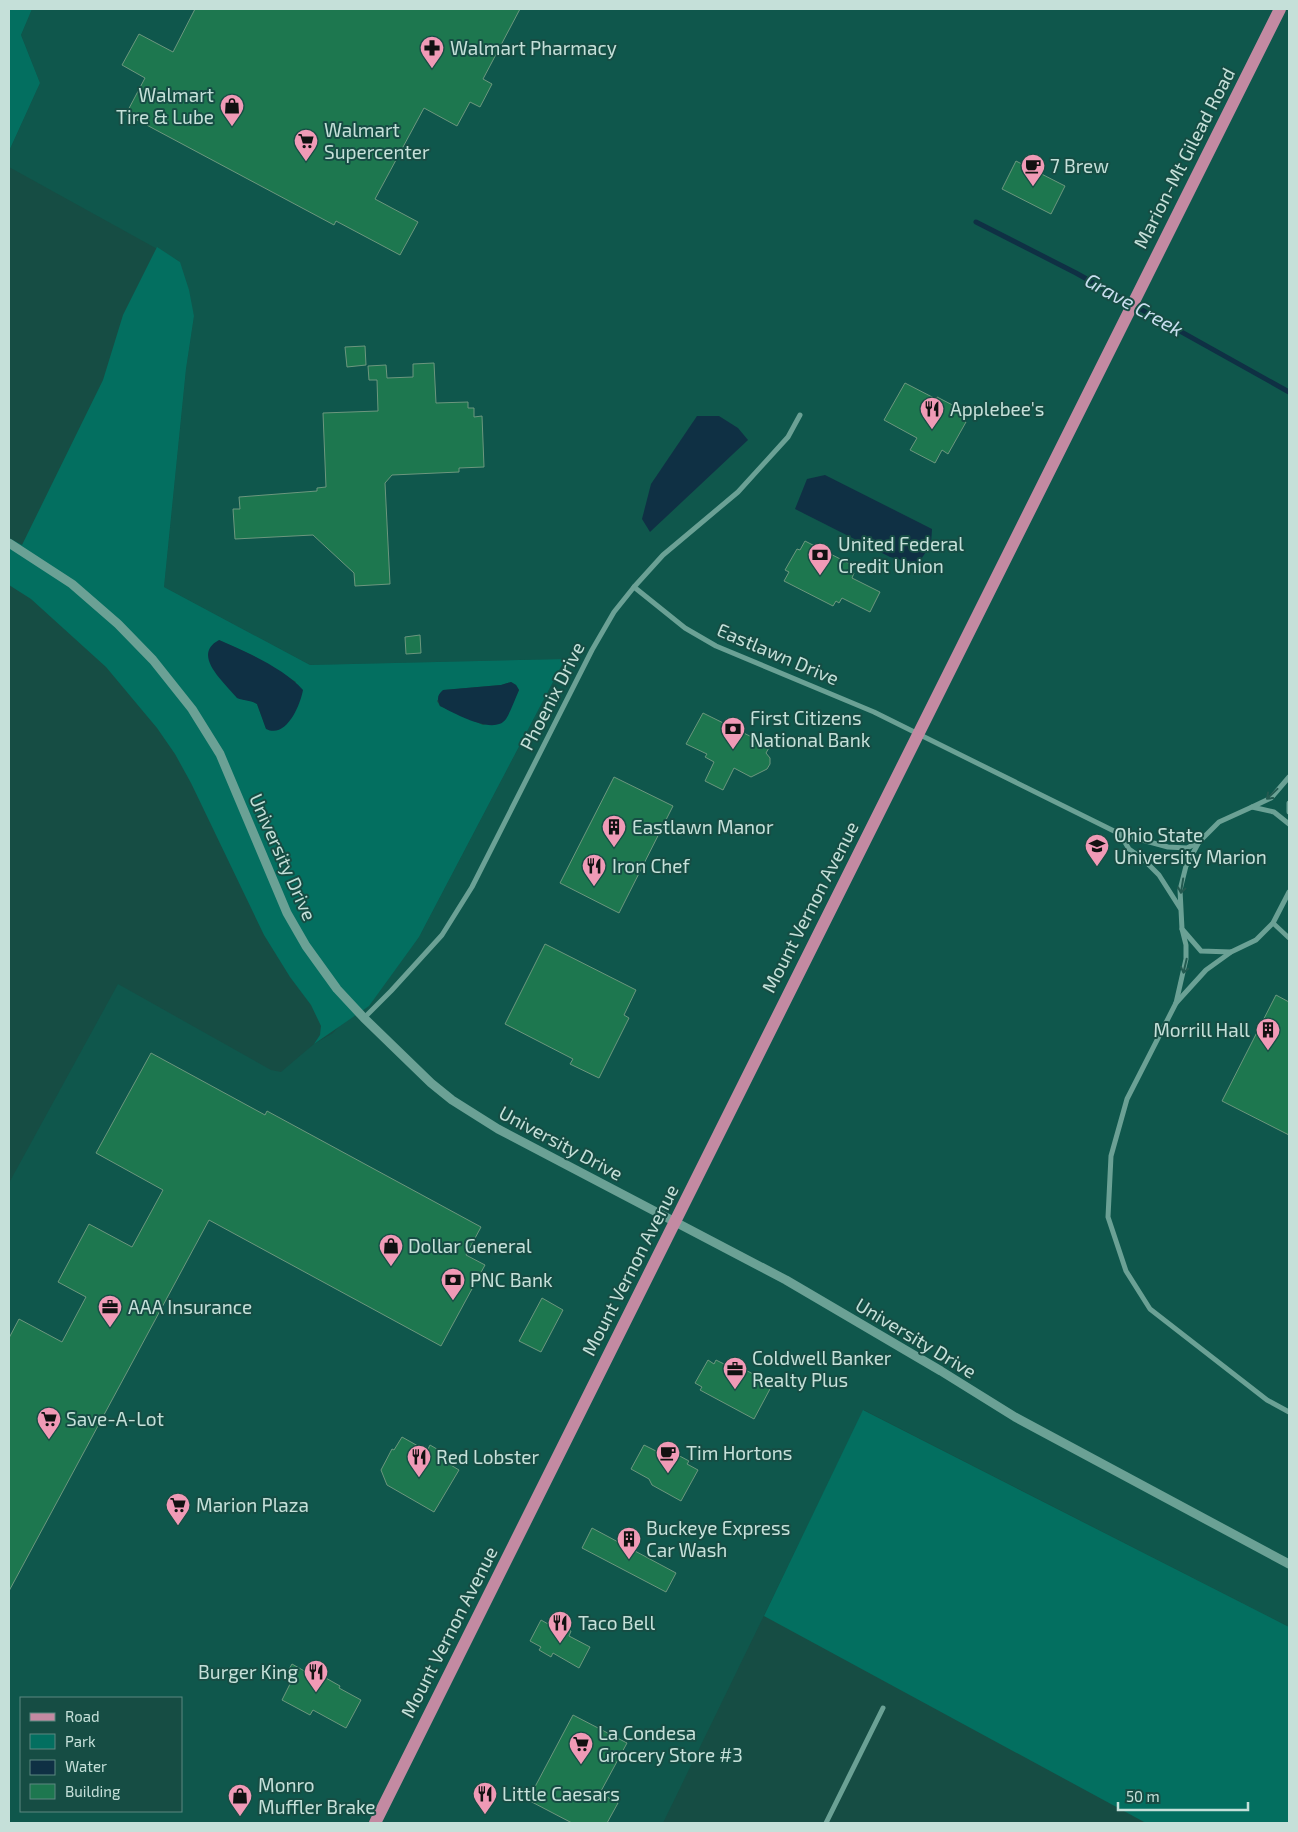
<svg xmlns="http://www.w3.org/2000/svg" width="1298" height="1832" font-family="'Exo 2',sans-serif">
	<rect width="100%" height="100%" fill="#164d44"/>
	<path fill="#0f574c" fill-rule="evenodd" d="M 32,9 L 1289,9 L 1289,1627 L 864,1410 L 663,1823 L 9,1823 L 9,1183 L 118,984 L 271,1070 L 281,1072 L 314,1044 L 333,1033 L 419,937 L 565,659 L 310,665 L 164,587 L 186,369 L 194,316 L 179,261 L 9,167 L 9,151 L 40,83 L 21,35 ZM 21,1698 L 181,1698 L 181,1811 L 21,1811 Z"/>
	<g fill="#036f60" fill-rule="evenodd">
		<path d="M 9,9 L 32,9 L 21,35 L 40,83 L 9,151 Z"/>
		<path d="M 157,247 L 180,262 L 189,290 L 194,316 L 186,369 L 164,587 L 310,665 L 565,659 L 419,937 L 369,1006 L 314,1044 L 320,1035 L 321,1026 L 311,1005 L 290,977 L 264,935 L 191,783 L 175,754 L 157,728 L 106,667 L 31,599 L 9,585 L 9,538 L 22,545 L 103,380 L 123,315 ZM 219,640 L 252,655 L 296,682 L 266,728 L 257,704 L 250,700 L 243,700 ZM 511,682 L 516,685 L 519,690 L 505,719 L 483,725 L 440,706 L 437,701 L 444,690 L 501,685 Z"/>
		<path d="M 863,1410 L 1289,1627 L 1289,1823 L 1146,1823 L 764,1616 Z"/>
	</g>
	<g fill="#0f3044">
		<path d="M 697,416 L 719,416 L 738,428 L 748,440 L 650,532 L 642,519 L 651,484 Z"/>
		<path d="M 825,475 L 932,529 L 931,544 L 918,564 L 890,557 L 795,509 L 807,479 Z"/>
		<path d="M 219,640 C 245,651 285,669 303,690 C 300,706 286,739 266,729 L 257,704 C 250,700 244,701 237,698 C 224,682 191,655 219,640 Z"/>
		<path d="M 511,682 L 516,685 L 519,690 C 515,699 511,711 506,719 C 494,736 454,713 440,706 C 437,699 437,695 443,690 L 501,685 Z"/>
	</g>
	<g fill="none" stroke-linecap="round" stroke-linejoin="round">
		<path stroke="#0f3044" stroke-width="5" d="M 976,222 L 1076,273 L 1289,392"/>
	</g>
	<g fill="#1d774f" stroke="#6c977e">
		<path d="M 195,9 L 520,9 L 483,79 L 492,84 L 480,107 L 470,102 L 457,126 L 424,108 L 375,199 L 418,222 L 400,255 L 336,221 L 334,225 L 126,114 L 145,78 L 122,65 L 139,34 L 173,52 Z"/>
		<path d="M 1016,161 L 1065,186 L 1051,214 L 1002,189 Z"/>
		<path d="M 365,346 L 366,365 L 347,367 L 345,347 Z"/>
		<path d="M 434,363 L 436,403 L 468,402 L 468,408 L 474,408 L 474,417 L 482,416 L 484,467 L 459,468 L 459,472 L 392,475 L 385,483 L 390,584 L 355,586 L 354,573 L 313,535 L 235,539 L 233,509 L 240,509 L 239,497 L 317,491 L 317,488 L 326,487 L 323,413 L 378,411 L 377,380 L 369,380 L 368,366 L 386,365 L 387,378 L 413,377 L 413,364 Z"/>
		<path d="M 905,383 L 936,399 L 937,397 L 966,412 L 962,420 L 966,422 L 948,454 L 942,450 L 935,463 L 910,450 L 917,438 L 884,420 Z"/>
		<path d="M 805,541 L 854,566 L 851,571 L 854,573 L 852,578 L 880,592 L 870,612 L 842,598 L 839,603 L 836,601 L 833,606 L 784,581 L 789,572 L 785,570 L 797,549 L 800,550 Z"/>
		<path d="M 420,635 L 421,653 L 406,654 L 405,637 Z"/>
		<path d="M 703,713 L 770,746 L 766,753 L 770,758 L 770,764 L 767,769 L 751,777 L 734,768 L 723,790 L 705,781 L 714,762 L 705,757 L 707,754 L 686,744 Z"/>
		<path d="M 614,777 L 673,806 L 619,913 L 560,883 Z"/>
		<path d="M 545,944 L 636,990 L 624,1015 L 629,1018 L 599,1078 L 570,1064 L 573,1059 L 505,1024 Z"/>
		<path d="M 1276,995 L 1289,1002 L 1289,1135 L 1222,1101 Z"/>
		<path d="M 151,1053 L 265,1115 L 267,1111 L 481,1227 L 466,1255 L 485,1265 L 441,1346 L 209,1220 L 9,1591 L 9,1338 L 19,1319 L 62,1342 L 86,1297 L 58,1282 L 89,1224 L 132,1247 L 163,1190 L 96,1153 Z"/>
		<path d="M 542,1298 L 563,1310 L 541,1352 L 519,1341 Z"/>
		<path d="M 708,1360 L 714,1364 L 716,1360 L 734,1369 L 736,1365 L 770,1383 L 768,1387 L 770,1389 L 754,1419 L 700,1390 L 702,1387 L 695,1383 Z"/>
		<path d="M 402,1437 L 427,1451 L 430,1445 L 442,1452 L 439,1458 L 459,1470 L 434,1512 L 387,1485 L 381,1470 L 392,1449 L 394,1450 Z"/>
		<path d="M 644,1445 L 660,1453 L 663,1452 L 672,1457 L 674,1453 L 689,1461 L 687,1464 L 698,1470 L 681,1501 L 652,1485 L 649,1479 L 631,1469 Z"/>
		<path d="M 592,1528 L 676,1573 L 666,1592 L 582,1548 Z"/>
		<path d="M 541,1620 L 557,1629 L 560,1625 L 571,1631 L 569,1636 L 590,1647 L 579,1668 L 553,1653 L 551,1657 L 539,1650 L 541,1647 L 530,1641 Z"/>
		<path d="M 292,1664 L 315,1677 L 317,1673 L 340,1686 L 339,1688 L 361,1700 L 346,1728 L 313,1710 L 310,1715 L 282,1700 L 292,1680 L 285,1676 Z"/>
		<path d="M 573,1715 L 627,1743 L 600,1793 L 618,1803 L 607,1823 L 572,1823 L 528,1800 Z"/>
	</g>
	<g fill="none" stroke-linecap="round" stroke-linejoin="round">
		<path stroke="#6ba195" stroke-width="4.5" d="M 1273,923 L 1289,938"/>
		<g stroke="#6ba195" stroke-width="5">
			<path d="M 634,587 L 685,628 L 716,646 L 874,712 L 1120,834 L 1168,847 L 1187,848 L 1199,842"/>
			<path d="M 1289,803 L 1289,812"/>
			<path d="M 1252,807 L 1271,798 L 1289,777"/>
			<path d="M 1120,834 L 1129,849 L 1143,859 L 1159,875 L 1180,908"/>
			<path d="M 1182,929 L 1186,945 L 1186,959 L 1176,1003 L 1127,1099 L 1111,1156 L 1108,1217 L 1126,1271 L 1150,1309 L 1267,1400 L 1289,1412"/>
			<path d="M 1231,952 L 1201,951 L 1182,929 L 1180,890 L 1186,866 L 1199,842 L 1219,822 L 1252,807 L 1274,812 L 1289,824"/>
			<path d="M 1176,1003 L 1206,970 L 1231,952 L 1256,940 L 1273,923 L 1289,892"/>
			<path d="M 364,1018 L 391,991 L 442,935 L 472,887 L 592,650 L 614,612 L 634,587 L 663,555 L 738,492 L 788,437 L 800,415"/>
			<path d="M 826,1823 L 883,1708"/>
		</g>
		<path stroke="#6ba195" stroke-width="9" d="M 9,543 L 72,584 L 118,624 L 153,660 L 192,709 L 220,754 L 287,913 L 306,946 L 337,989 L 364,1018 L 431,1083 L 452,1100 L 498,1129 L 786,1280 L 941,1371 L 1015,1417 L 1289,1564"/>
		<path stroke="#c38aa2" stroke-width="12" d="M 375,1823 L 1280,9"/>
	</g>
	<defs><path id="oneway-shaft" d="M-6 0H5M1.5-3L5.5 0L1.5 3" fill="none" stroke-width="1.6" stroke-linecap="round" stroke-linejoin="round" transform="scale(1.25)"/></defs>
	<g stroke="#235a50">
		<use href="#oneway-shaft" transform="translate(1272 794) rotate(137)"/>
		<use href="#oneway-shaft" transform="translate(1182 886) rotate(99)"/>
		<use href="#oneway-shaft" transform="translate(1185 966) rotate(103)"/>
	</g>
	<defs>
		<symbol id="pharmacy-pin" viewBox="-11 -11 22 30"><path d="M0 17L-7.5 6A9.5 9.5 0 1 1 7.5 6Z" fill="#f09ab6" stroke="#164d44"/><path d="M-2-6h4v4h4v4h-4v4h-4v-4h-4v-4h4Z" fill="#111"/></symbol>
		<symbol id="shop-pin" viewBox="-11 -11 22 30"><path d="M0 17L-7.5 6A9.5 9.5 0 1 1 7.5 6Z" fill="#f09ab6" stroke="#164d44"/><path d="M-5-2.5h2.3a2.7 3.5 0 0 1 5.4 0H5L5.5 6h-11ZM-1.5-2.5h3a1.5 2.3 0 0 0-3 0Z" fill="#111"/></symbol>
		<symbol id="supermarket-pin" viewBox="-11 -11 22 30"><path d="M0 17L-7.5 6A9.5 9.5 0 1 1 7.5 6Z" fill="#f09ab6" stroke="#164d44"/><path d="M-6-5.5h2.5l.6 2H6L4.5 2H-2.5L-4.4-4H-6ZM-1.5 3.2a1.3 1.3 0 1 0 .1 0ZM3 3.2a1.3 1.3 0 1 0 .1 0Z" fill="#111"/></symbol>
		<symbol id="cafe-pin" viewBox="-11 -11 22 30"><path d="M0 17L-7.5 6A9.5 9.5 0 1 1 7.5 6Z" fill="#f09ab6" stroke="#164d44"/><path d="M-5.5-4.5H6V0H3Q3 3.5 0 3.5H-2.5Q-5.5 3.5-5.5 0ZM3-3.2v2h1.7v-2ZM-6 4.5H4V6H-6Z" fill="#111"/></symbol>
		<symbol id="restaurant-pin" viewBox="-11 -11 22 30"><path d="M0 17L-7.5 6A9.5 9.5 0 1 1 7.5 6Z" fill="#f09ab6" stroke="#164d44"/><path d="M-5-6h1v4h1v-4h1v4h1v-4h1v5L-1.5 .5V6h-2V.5L-5-1ZM5-6V6H3V1.5H1.5Q1.5-4 5-6Z" fill="#111"/></symbol>
		<symbol id="bank-pin" viewBox="-11 -11 22 30"><path d="M0 17L-7.5 6A9.5 9.5 0 1 1 7.5 6Z" fill="#f09ab6" stroke="#164d44"/><path d="M-6-4H6V4H-6ZM0-2.3a2.3 2.3 0 1 0 0 4.6a2.3 2.3 0 1 0 0-4.6Z" fill="#111"/></symbol>
		<symbol id="building-pin" viewBox="-11 -11 22 30"><path d="M0 17L-7.5 6A9.5 9.5 0 1 1 7.5 6Z" fill="#f09ab6" stroke="#164d44"/><path d="M-4-6H4V6H1V3H-1V6H-4ZM-2.5-4.3h1.7v1.8h-1.7ZM.8-4.3h1.7v1.8H.8ZM-2.5-1h1.7V.8h-1.7ZM.8-1h1.7V.8H.8Z" fill="#111"/></symbol>
		<symbol id="university-pin" viewBox="-11 -11 22 30"><path d="M0 17L-7.5 6A9.5 9.5 0 1 1 7.5 6Z" fill="#f09ab6" stroke="#164d44"/><path d="M0-5L7-2L0 1L-7-2ZM-4 1L0 2.5L4 1V4Q0 6-4 4Z" fill="#111"/></symbol>
		<symbol id="office-pin" viewBox="-11 -11 22 30"><path d="M0 17L-7.5 6A9.5 9.5 0 1 1 7.5 6Z" fill="#f09ab6" stroke="#164d44"/><path d="M-6-3h4V-5.5h4V-3h4V5H-6ZM-1-4.5V-3h2v-1.5ZM-6 0V1H6V0Z" fill="#111"/></symbol>
	</defs>
	<g fill-rule="evenodd">
		<use href="#pharmacy-pin" x="418" y="34" width="28" height="38"/>
		<use href="#shop-pin" x="218" y="92" width="28" height="38"/>
		<use href="#supermarket-pin" x="292" y="127" width="28" height="38"/>
		<use href="#cafe-pin" x="1019" y="152" width="28" height="38"/>
		<use href="#restaurant-pin" x="918" y="395" width="28" height="38"/>
		<use href="#bank-pin" x="806" y="541" width="28" height="38"/>
		<use href="#bank-pin" x="719" y="715" width="28" height="38"/>
		<use href="#building-pin" x="600" y="813" width="28" height="38"/>
		<use href="#university-pin" x="1083" y="832" width="28" height="38"/>
		<use href="#restaurant-pin" x="580" y="852" width="28" height="38"/>
		<use href="#building-pin" x="1254" y="1016" width="28" height="38"/>
		<use href="#shop-pin" x="377" y="1232" width="28" height="38"/>
		<use href="#bank-pin" x="439" y="1266" width="28" height="38"/>
		<use href="#office-pin" x="96" y="1293" width="28" height="38"/>
		<use href="#office-pin" x="721" y="1355" width="28" height="38"/>
		<use href="#supermarket-pin" x="35" y="1405" width="28" height="38"/>
		<use href="#cafe-pin" x="654" y="1439" width="28" height="38"/>
		<use href="#restaurant-pin" x="405" y="1443" width="28" height="38"/>
		<use href="#supermarket-pin" x="164" y="1491" width="28" height="38"/>
		<use href="#building-pin" x="615" y="1525" width="28" height="38"/>
		<use href="#restaurant-pin" x="546" y="1609" width="28" height="38"/>
		<use href="#restaurant-pin" x="302" y="1658" width="28" height="38"/>
		<use href="#supermarket-pin" x="567" y="1730" width="28" height="38"/>
		<use href="#restaurant-pin" x="471" y="1780" width="28" height="38"/>
		<use href="#shop-pin" x="226" y="1782" width="28" height="38"/>
	</g>
	<g text-anchor="middle" stroke-width="4" stroke-linejoin="round" paint-order="stroke">
		<g font-size="19" fill="#c5e0d9" stroke="#164d44" text-anchor="start">
			<text x="450" y="55">Walmart Pharmacy</text>
			<text x="214" y="102" text-anchor="end">Walmart<tspan x="214" dy="22">Tire &amp; Lube</tspan></text>
			<text x="324" y="137">Walmart<tspan x="324" dy="22">Supercenter</tspan></text>
			<text x="1050" y="173">7 Brew</text>
			<text x="950" y="416">Applebee's</text>
			<text x="838" y="551">United Federal<tspan x="838" dy="22">Credit Union</tspan></text>
			<text x="750" y="725">First Citizens<tspan x="750" dy="22">National Bank</tspan></text>
			<text x="632" y="834">Eastlawn Manor</text>
			<text x="1114" y="842">Ohio State<tspan x="1114" dy="22">University Marion</tspan></text>
			<text x="612" y="873">Iron Chef</text>
			<text x="1250" y="1037" text-anchor="end">Morrill Hall</text>
			<text x="408" y="1253">Dollar General</text>
			<text x="470" y="1287">PNC Bank</text>
			<text x="128" y="1314">AAA Insurance</text>
			<text x="752" y="1365">Coldwell Banker<tspan x="752" dy="22">Realty Plus</tspan></text>
			<text x="66" y="1426">Save-A-Lot</text>
			<text x="686" y="1460">Tim Hortons</text>
			<text x="436" y="1464">Red Lobster</text>
			<text x="196" y="1512">Marion Plaza</text>
			<text x="646" y="1535">Buckeye Express<tspan x="646" dy="22">Car Wash</tspan></text>
			<text x="578" y="1630">Taco Bell</text>
			<text x="298" y="1679" text-anchor="end">Burger King</text>
			<text x="598" y="1740">La Condesa<tspan x="598" dy="22">Grocery Store #3</tspan></text>
			<text x="258" y="1792">Monro<tspan x="258" dy="22">Muffler Brake</tspan></text>
			<text x="502" y="1801">Little Caesars</text>
		</g>
		<g font-size="19" fill="#c5e0d9" stroke="#164d44">
			<text transform="translate(1184 158) rotate(-63)" y="7">Marion-Mt Gilead Road</text>
			<text transform="translate(778 654) rotate(23)" y="7">Eastlawn Drive</text>
			<text transform="translate(552 696) rotate(-63)" y="7">Phoenix Drive</text>
			<text transform="translate(283 857) rotate(66)" y="7">University Drive</text>
			<text transform="translate(810 907) rotate(-63)" y="7">Mount Vernon Avenue</text>
			<text transform="translate(561 1143) rotate(28)" y="7">University Drive</text>
			<text transform="translate(630 1270) rotate(-63)" y="7">Mount Vernon Avenue</text>
			<text transform="translate(916 1338) rotate(31)" y="7">University Drive</text>
			<text transform="translate(449 1632) rotate(-63)" y="7">Mount Vernon Avenue</text>
		</g>
		<g font-size="20" font-style="italic" fill="#c9dfef" stroke="#164d44">
			<text transform="translate(1134 305) rotate(29)" y="7">Grave Creek</text>
		</g>
	</g>
	<rect width="1298" height="1832" fill="none" stroke="#c5e0d9" stroke-width="20"/>
	<rect x="20" y="1697" width="162" height="115" fill="#164d44" stroke="#5c8880"/>
	<rect x="30" y="1713" width="25" height="8" fill="#c38aa2" stroke="#5c8880"/>
	<text x="65" y="1722" font-size="15" fill="#c5e0d9">Road</text>
	<rect x="30" y="1734" width="25" height="15" fill="#036f60" stroke="#5c8880"/>
	<text x="65" y="1747" font-size="15" fill="#c5e0d9">Park</text>
	<rect x="30" y="1760" width="25" height="15" fill="#0f3044" stroke="#5c8880"/>
	<text x="65" y="1772" font-size="15" fill="#c5e0d9">Water</text>
	<rect x="30" y="1784" width="25" height="15" fill="#1d774f" stroke="#5c8880"/>
	<text x="65" y="1797" font-size="15" fill="#c5e0d9">Building</text>
	<path d="M1118 1802v8h130v-8" fill="none" stroke="#c5e0d9" stroke-width="2.5"/>
	<text x="1126" y="1802" font-size="15" fill="#c5e0d9" stroke="#164d44" stroke-width="4" paint-order="stroke">50 m</text>
</svg>
